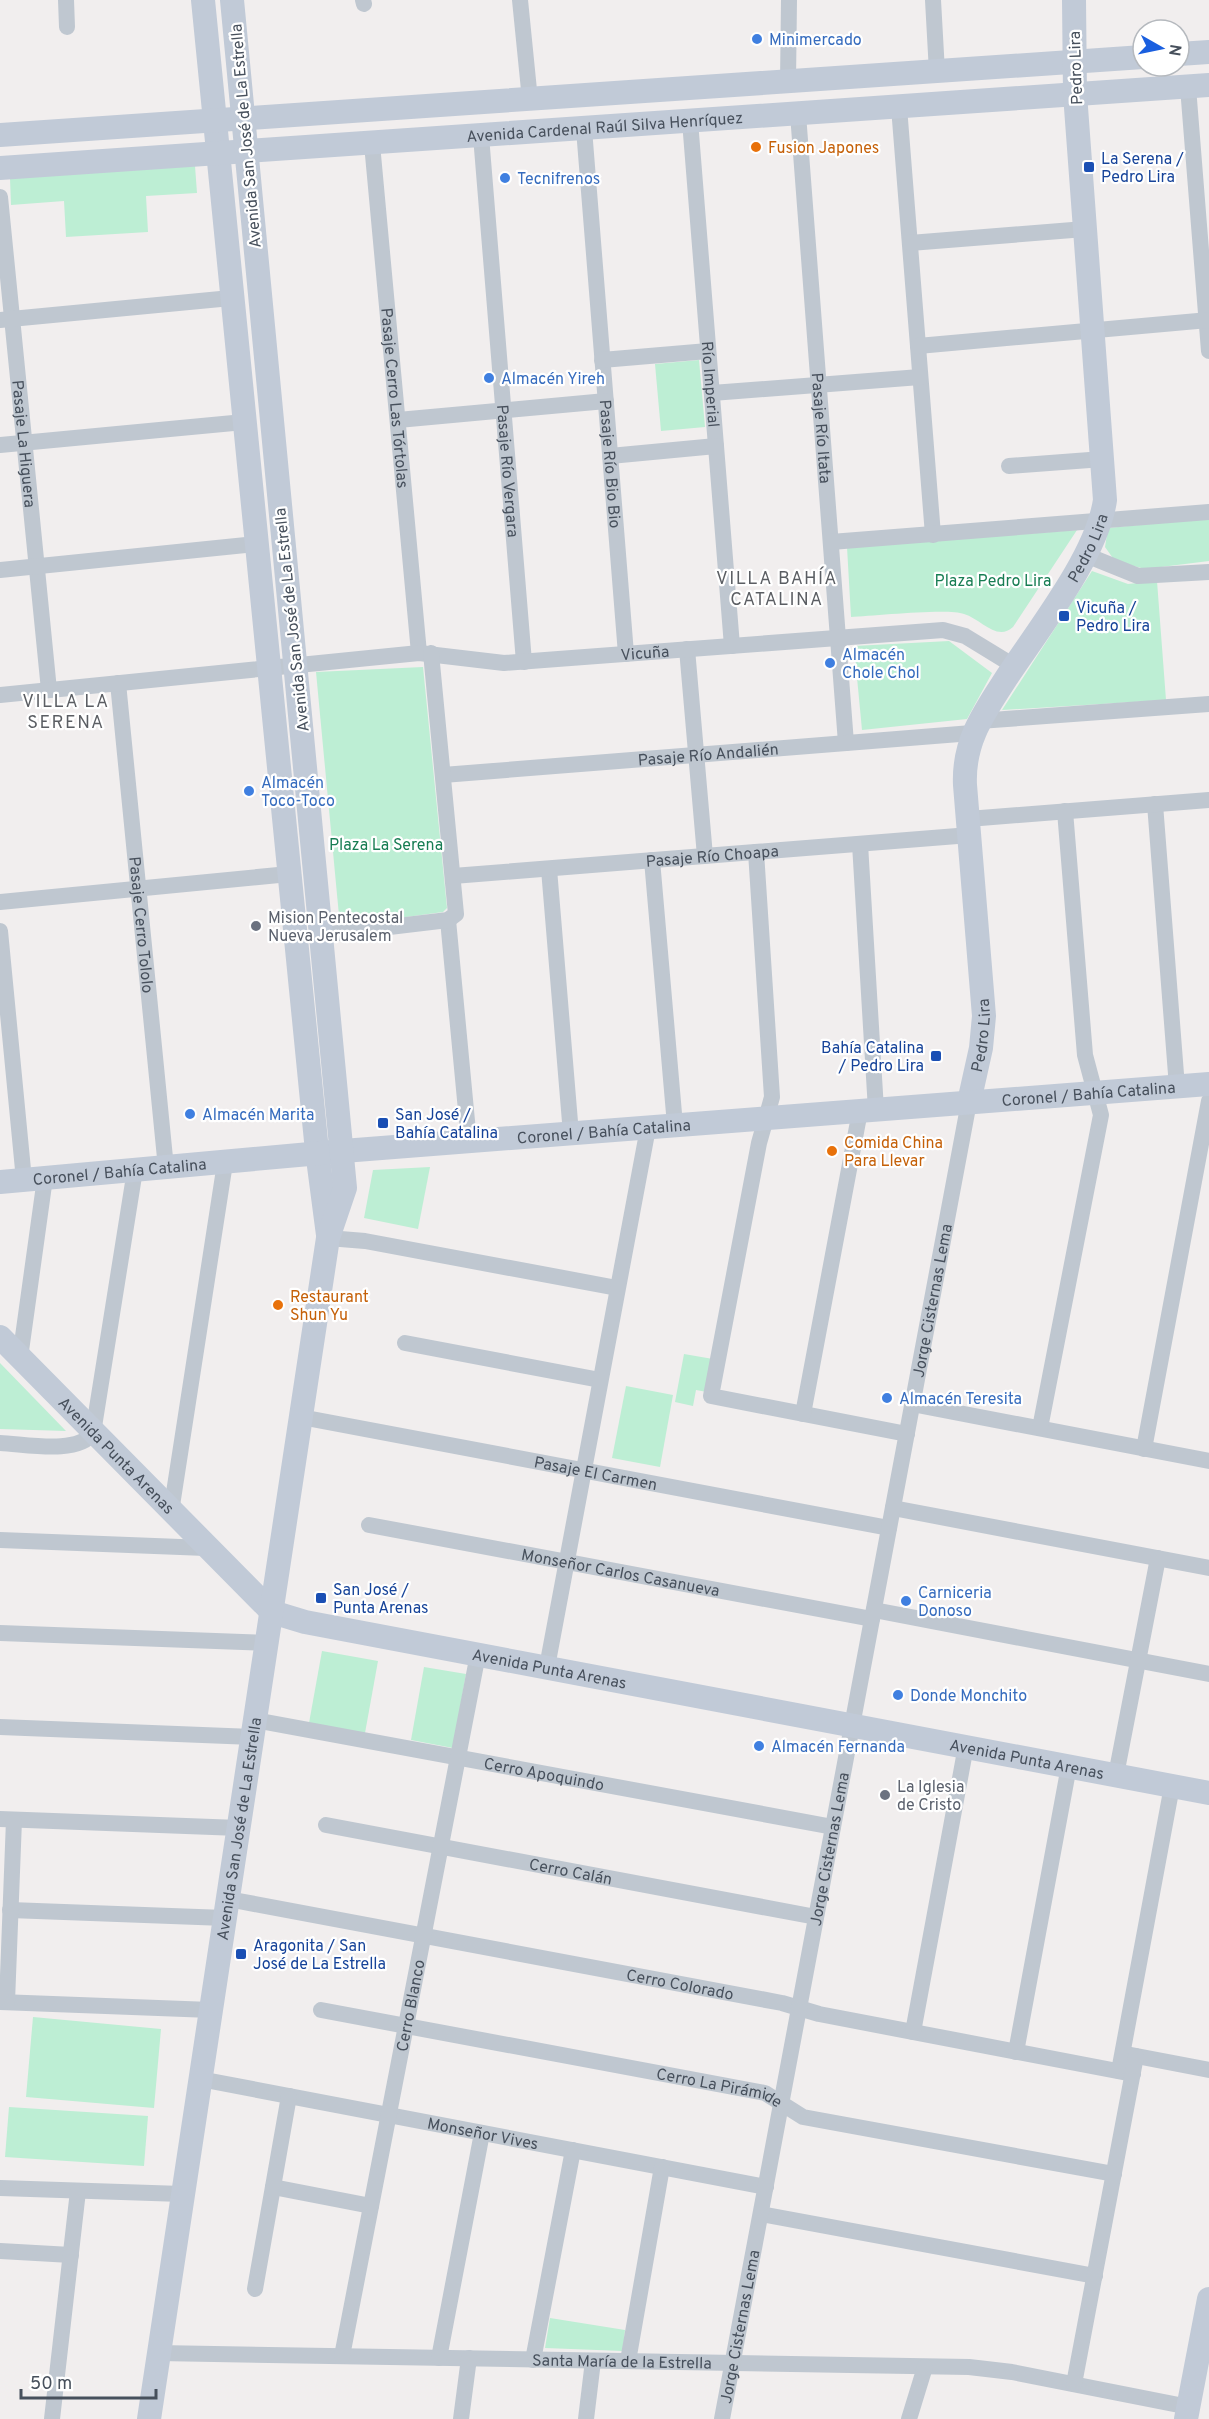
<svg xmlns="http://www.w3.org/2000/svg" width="1209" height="2419" font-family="Overpass,sans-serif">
	<rect width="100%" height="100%" fill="#f1eeee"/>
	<g fill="#bdeed4">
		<path d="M 195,166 L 197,193 L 146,196 L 148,232 L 66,237 L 64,201 L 11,205 L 10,178 Z"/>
		<path d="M 699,360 L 705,427 L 661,431 L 655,364 Z"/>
		<path d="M 1209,518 L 1209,561 L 1145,569 L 1115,561 L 1105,547 L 1108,528 Z"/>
		<path d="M 1077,530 L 1013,627 C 997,642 981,619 964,614 C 948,608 874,616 851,617 L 847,547 Z"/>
		<path d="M 1092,571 L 1128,584 L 1157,581 L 1166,700 L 1002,710 Z"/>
		<path d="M 949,641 L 992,673 L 967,719 L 862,730 L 854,646 Z"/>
		<path d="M 423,667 L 447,908 L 443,912 L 340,926 L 316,672 Z"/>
		<path d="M 430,1167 L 418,1229 L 364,1218 L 373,1170 Z"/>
		<path d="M 684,1354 L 713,1359 L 707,1392 L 696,1390 L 693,1406 L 675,1402 Z"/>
		<path d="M 0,1363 L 66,1431 L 0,1429 Z"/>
		<path d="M 626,1386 L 673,1395 L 660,1467 L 612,1458 Z"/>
		<path d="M 322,1651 L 378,1661 L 365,1733 L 309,1723 Z"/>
		<path d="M 424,1667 L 466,1674 L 453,1748 L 411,1740 Z"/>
		<path d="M 33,2017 L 161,2029 L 154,2108 L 26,2097 Z"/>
		<path d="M 9,2107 L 148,2116 L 144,2166 L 5,2157 Z"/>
		<path d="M 550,2318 L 625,2330 L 623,2351 L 545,2348 Z"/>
	</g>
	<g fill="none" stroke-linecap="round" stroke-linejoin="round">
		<g stroke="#bfc7d0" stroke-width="16">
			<path d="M 66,0 L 67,27"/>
			<path d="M 363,0 L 364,4"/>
			<path d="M 520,0 L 530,100"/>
			<path d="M 933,0 L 937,72"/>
			<path d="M 788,82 L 789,0"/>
			<path d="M 1188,87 L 1209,351"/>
			<path d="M 899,107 L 933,535"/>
			<path id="s1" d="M 798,114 L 846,743"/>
			<path id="s2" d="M 690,121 L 732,646"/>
			<path id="s3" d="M 584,129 L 626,654"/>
			<path id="s4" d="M 481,136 L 524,662"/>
			<path id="s5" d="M 372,144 L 419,653"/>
			<path id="s6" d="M 0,197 L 49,690"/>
			<path d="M 910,243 L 1085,229"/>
			<path d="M 0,320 L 231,298"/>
			<path d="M 918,346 L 1209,320"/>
			<path d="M 602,360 L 708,351"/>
			<path d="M 712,393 L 920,377"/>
			<path d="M 398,420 L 606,401"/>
			<path d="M 0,445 L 244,422"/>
			<path d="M 610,456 L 716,446"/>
			<path d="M 1009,466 L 1103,459"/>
			<path d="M 831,542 L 1209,512"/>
			<path d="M 1086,555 L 1138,576 L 1209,572"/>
			<path d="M 0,570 L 256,544"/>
			<path d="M 687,649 L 705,856"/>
			<path id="s7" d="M 118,683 L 166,1168"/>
			<path id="s8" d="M 0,695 L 419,653 L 504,663 L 943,630 L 965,636 L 1014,666"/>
			<path d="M 979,721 L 1209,704"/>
			<path id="s9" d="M 443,775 L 972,733"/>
			<path d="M 1155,804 L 1177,1087"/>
			<path d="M 968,819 L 1209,800"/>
			<path d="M 860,844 L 876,1110"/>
			<path d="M 756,852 L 772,1097 L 759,1143 L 711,1396 L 907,1434"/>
			<path d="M 652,860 L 675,1125"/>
			<path d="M 549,869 L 571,1134"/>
			<path id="s10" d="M 453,876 L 970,835"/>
			<path d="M 0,902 L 289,874"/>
			<path d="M 448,920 L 469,1142"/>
			<path d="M 0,931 L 24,1180"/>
			<path d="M 322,935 L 448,920 L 456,914 L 431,653"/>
			<path d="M 328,1238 L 365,1241 L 617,1288"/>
			<path d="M 405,1343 L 600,1380"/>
			<path d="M 20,1358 L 45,1178"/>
			<path d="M 912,1404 L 1209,1461"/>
			<path d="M 803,1414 L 860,1111"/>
			<path id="s11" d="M 301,1417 L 889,1528"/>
			<path d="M 1040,1428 L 1101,1115 L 1085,1055 L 1065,811"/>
			<path d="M 0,1443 C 26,1444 77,1455 93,1433 L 135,1170"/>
			<path d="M 1144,1449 L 1209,1101"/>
			<path d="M 893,1508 L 1209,1568"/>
			<path d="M 171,1512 L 225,1163"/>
			<path id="s12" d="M 369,1525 L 872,1619"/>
			<path d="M 0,1540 L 206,1548"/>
			<path d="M 874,1610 L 1209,1674"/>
			<path d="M 0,1633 L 267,1643"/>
			<path d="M 547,1667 L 648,1128"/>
			<path id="s13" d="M 255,1720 L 833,1827"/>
			<path d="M 0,1727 L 253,1737"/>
			<path d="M 1116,1775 L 1158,1558"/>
			<path d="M 0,1819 L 239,1828"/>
			<path id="s14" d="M 326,1825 L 816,1917"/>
			<path id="s15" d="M 228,1899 L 782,2003 L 819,2014 L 1133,2074"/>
			<path d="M 10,1910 L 225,1918"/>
			<path d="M 0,2002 L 211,2010"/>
			<path d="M 7,2002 L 14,1820"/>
			<path id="s16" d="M 321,2010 L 765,2093 L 803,2117 L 1114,2174"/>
			<path d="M 913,2032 L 966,1746"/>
			<path d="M 1016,2052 L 1069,1766"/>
			<path d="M 1126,2054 L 1209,2070"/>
			<path d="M 1119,2071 L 1172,1786"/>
			<path id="s17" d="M 200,2079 L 766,2187"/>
			<path d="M 273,2187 L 371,2206"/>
			<path d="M 0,2188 L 182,2194"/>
			<path d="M 761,2214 L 1095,2276"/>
			<path d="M 0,2251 L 71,2255"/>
			<path d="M 255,2289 L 289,2096"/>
			<path id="s18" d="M 158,2353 L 969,2367 L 1012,2372 L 1189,2407"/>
			<path id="s19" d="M 342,2356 L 478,1654"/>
			<path d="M 439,2358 L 482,2133"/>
			<path d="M 533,2360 L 573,2150"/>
			<path d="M 628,2361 L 662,2167"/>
			<path d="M 1074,2384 L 1136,2056"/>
			<path d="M 52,2419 L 78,2191"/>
			<path d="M 461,2419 L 469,2358"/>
			<path d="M 586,2419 L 593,2361"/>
			<path id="s20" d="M 722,2419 L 969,1102"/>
			<path d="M 909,2419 L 925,2367"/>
		</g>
		<g stroke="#c1cad7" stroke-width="24">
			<path d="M 203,0 L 317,1151 L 328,1235"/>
			<path d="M 1179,54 L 1209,52"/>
			<path d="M 0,135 L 1143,57"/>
			<path id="s21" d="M 0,168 L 1209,85"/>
			<path id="s22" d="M 969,1102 L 981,1048 L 984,1016 L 965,785 C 963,742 983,714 1005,680 C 1037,631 1097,556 1105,500 L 1075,94 L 1074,0"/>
			<path id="s23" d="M 0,1182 L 343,1151 L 1209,1084"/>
			<path id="s24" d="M 0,1337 L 272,1612 L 305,1622 L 1209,1793"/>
			<path id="s25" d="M 149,2419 L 328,1238 L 345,1188 L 232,0"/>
			<path d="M 1186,2419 L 1209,2299"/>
		</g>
	</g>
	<g fill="#3f7fe0" stroke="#fff" stroke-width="2">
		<circle cx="757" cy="39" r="6"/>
		<circle cx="505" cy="178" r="6"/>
		<circle cx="489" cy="378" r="6"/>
		<circle cx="830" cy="663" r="6"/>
		<circle cx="249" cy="791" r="6"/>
		<circle cx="190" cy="1114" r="6"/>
		<circle cx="887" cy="1398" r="6"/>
		<circle cx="906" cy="1601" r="6"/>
		<circle cx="898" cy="1695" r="6"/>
		<circle cx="759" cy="1746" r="6"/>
	</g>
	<g fill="#e8710a" stroke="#fff" stroke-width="2">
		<circle cx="756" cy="147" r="6"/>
		<circle cx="832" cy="1151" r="6"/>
		<circle cx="278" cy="1305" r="6"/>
	</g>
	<g fill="#1a4fb4" stroke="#fff" stroke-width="2">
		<rect x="1083" y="161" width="12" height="12" rx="3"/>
		<rect x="1058" y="610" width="12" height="12" rx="3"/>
		<rect x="930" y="1050" width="12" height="12" rx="3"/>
		<rect x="377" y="1117" width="12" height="12" rx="3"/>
		<rect x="315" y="1592" width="12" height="12" rx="3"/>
		<rect x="235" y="1948" width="12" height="12" rx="3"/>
	</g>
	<g fill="#6b7280" stroke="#fff" stroke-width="2">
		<circle cx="256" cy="926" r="6"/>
		<circle cx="885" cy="1795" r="6"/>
	</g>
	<g text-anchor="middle" stroke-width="4.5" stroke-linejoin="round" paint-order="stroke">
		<g font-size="16" fill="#366cbe" stroke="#fff" text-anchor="start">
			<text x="769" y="45">Minimercado</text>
			<text x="517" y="184">Tecnifrenos</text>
			<text x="501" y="384">Almacén Yireh</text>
			<text x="842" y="660">Almacén<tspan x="842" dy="18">Chole Chol</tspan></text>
			<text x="261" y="788">Almacén<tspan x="261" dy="18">Toco-Toco</tspan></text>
			<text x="202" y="1120">Almacén Marita</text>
			<text x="899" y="1404">Almacén Teresita</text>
			<text x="918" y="1598">Carniceria<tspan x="918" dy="18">Donoso</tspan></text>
			<text x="910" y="1701">Donde Monchito</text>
			<text x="771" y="1752">Almacén Fernanda</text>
		</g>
		<g font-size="16" fill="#47505c" stroke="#fff">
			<text transform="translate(1075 68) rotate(-92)" y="6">Pedro Lira</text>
			<text dy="6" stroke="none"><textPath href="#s21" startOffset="606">Avenida Cardenal Raúl Silva Henríquez</textPath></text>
			<text transform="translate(245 136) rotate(-95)" y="6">Avenida San José de La Estrella</text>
			<text dy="6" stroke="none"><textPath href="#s2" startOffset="264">Río Imperial</textPath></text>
			<text dy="6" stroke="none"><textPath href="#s5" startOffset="255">Pasaje Cerro Las Tórtolas</textPath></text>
			<text dy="6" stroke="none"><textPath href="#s1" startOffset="315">Pasaje Río Itata</textPath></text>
			<text dy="6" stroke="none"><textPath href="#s6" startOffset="248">Pasaje La Higuera</textPath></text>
			<text dy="6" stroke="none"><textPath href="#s3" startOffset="336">Pasaje Río Bio Bio</textPath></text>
			<text dy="6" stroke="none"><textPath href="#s4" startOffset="336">Pasaje Río Vergara</textPath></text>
			<text dy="6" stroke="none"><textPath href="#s22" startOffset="590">Pedro Lira</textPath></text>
			<text transform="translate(291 620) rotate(-96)" y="6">Avenida San José de La Estrella</text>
			<text dy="6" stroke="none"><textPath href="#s8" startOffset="648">Vicuña</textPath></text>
			<text dy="6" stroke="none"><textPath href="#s9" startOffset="266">Pasaje Río Andalién</textPath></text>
			<text dy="6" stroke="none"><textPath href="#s10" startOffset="260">Pasaje Río Choapa</textPath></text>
			<text dy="6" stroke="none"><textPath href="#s7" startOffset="243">Pasaje Cerro Tololo</textPath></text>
			<text dy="6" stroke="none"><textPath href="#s22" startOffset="68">Pedro Lira</textPath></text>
			<text dy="6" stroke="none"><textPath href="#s23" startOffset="1092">Coronel / Bahía Catalina</textPath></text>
			<text dy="6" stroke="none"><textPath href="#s23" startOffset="606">Coronel / Bahía Catalina</textPath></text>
			<text dy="6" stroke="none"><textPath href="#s23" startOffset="120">Coronel / Bahía Catalina</textPath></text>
			<text dy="6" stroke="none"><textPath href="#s20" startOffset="1138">Jorge Cisternas Lema</textPath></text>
			<text dy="6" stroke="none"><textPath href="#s24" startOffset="166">Avenida Punta Arenas</textPath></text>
			<text dy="6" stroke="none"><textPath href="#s11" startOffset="300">Pasaje El Carmen</textPath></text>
			<text dy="6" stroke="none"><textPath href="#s12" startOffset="256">Monseñor Carlos Casanueva</textPath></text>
			<text dy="6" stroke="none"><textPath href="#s24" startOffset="670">Avenida Punta Arenas</textPath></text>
			<text dy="6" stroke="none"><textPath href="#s24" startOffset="1156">Avenida Punta Arenas</textPath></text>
			<text dy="6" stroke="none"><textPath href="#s13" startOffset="294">Cerro Apoquindo</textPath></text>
			<text dy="6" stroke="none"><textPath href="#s25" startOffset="597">Avenida San José de La Estrella</textPath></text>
			<text dy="6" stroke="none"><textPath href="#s20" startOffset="580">Jorge Cisternas Lema</textPath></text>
			<text dy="6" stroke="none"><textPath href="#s14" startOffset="249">Cerro Calán</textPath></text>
			<text dy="6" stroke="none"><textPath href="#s15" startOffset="460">Cerro Colorado</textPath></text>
			<text dy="6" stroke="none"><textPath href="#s19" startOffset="357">Cerro Blanco</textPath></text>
			<text dy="6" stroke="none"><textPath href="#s16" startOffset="406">Cerro La Pirámide</textPath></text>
			<text dy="6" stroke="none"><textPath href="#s17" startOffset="288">Monseñor Vives</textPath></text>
			<text dy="6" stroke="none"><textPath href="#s20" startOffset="94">Jorge Cisternas Lema</textPath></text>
			<text dy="6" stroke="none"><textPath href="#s18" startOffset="464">Santa María de la Estrella</textPath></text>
		</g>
		<g font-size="16" fill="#c56008" stroke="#fff" text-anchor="start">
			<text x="768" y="153">Fusion Japones</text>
			<text x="844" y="1148">Comida China<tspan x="844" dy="18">Para Llevar</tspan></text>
			<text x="290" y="1302">Restaurant<tspan x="290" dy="18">Shun Yu</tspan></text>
		</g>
		<g font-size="16" fill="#164399" stroke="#fff" text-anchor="start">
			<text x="1101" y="164">La Serena /<tspan x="1101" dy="18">Pedro Lira</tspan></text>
			<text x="1076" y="613">Vicuña /<tspan x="1076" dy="18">Pedro Lira</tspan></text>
			<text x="924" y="1053" text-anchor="end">Bahía Catalina<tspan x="924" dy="18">/ Pedro Lira</tspan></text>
			<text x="395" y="1120">San José /<tspan x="395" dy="18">Bahía Catalina</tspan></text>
			<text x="333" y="1595">San José /<tspan x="333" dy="18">Punta Arenas</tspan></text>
			<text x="253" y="1951">Aragonita / San<tspan x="253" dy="18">José de La Estrella</tspan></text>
		</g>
		<g font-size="16" fill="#177d53" stroke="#fff">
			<text x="993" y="586">Plaza Pedro Lira</text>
			<text x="386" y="850">Plaza La Serena</text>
		</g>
		<g font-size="16" fill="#5b616d" stroke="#fff" text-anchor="start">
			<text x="268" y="923">Mision Pentecostal<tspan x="268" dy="18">Nueva Jerusalem</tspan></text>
			<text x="897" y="1792">La Iglesia<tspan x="897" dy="18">de Cristo</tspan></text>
		</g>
		<g font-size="18" letter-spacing="1.5" fill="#5b5e63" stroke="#fff">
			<text x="777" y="584">VILLA BAHÍA<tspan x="777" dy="21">CATALINA</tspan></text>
			<text x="66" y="707">VILLA LA<tspan x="66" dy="21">SERENA</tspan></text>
		</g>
	</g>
	<g transform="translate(1161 48) rotate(99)"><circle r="28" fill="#ffffff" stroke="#b5b9be" stroke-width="1.5"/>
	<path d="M0-4.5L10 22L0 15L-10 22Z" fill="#1a5fdf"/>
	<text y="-9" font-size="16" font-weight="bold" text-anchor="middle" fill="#47505c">N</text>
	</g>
	<path d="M21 2389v9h135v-9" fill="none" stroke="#47505c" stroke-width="3"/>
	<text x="30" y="2389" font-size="18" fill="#47505c" stroke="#ffffff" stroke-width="4.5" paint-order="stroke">50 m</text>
</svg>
